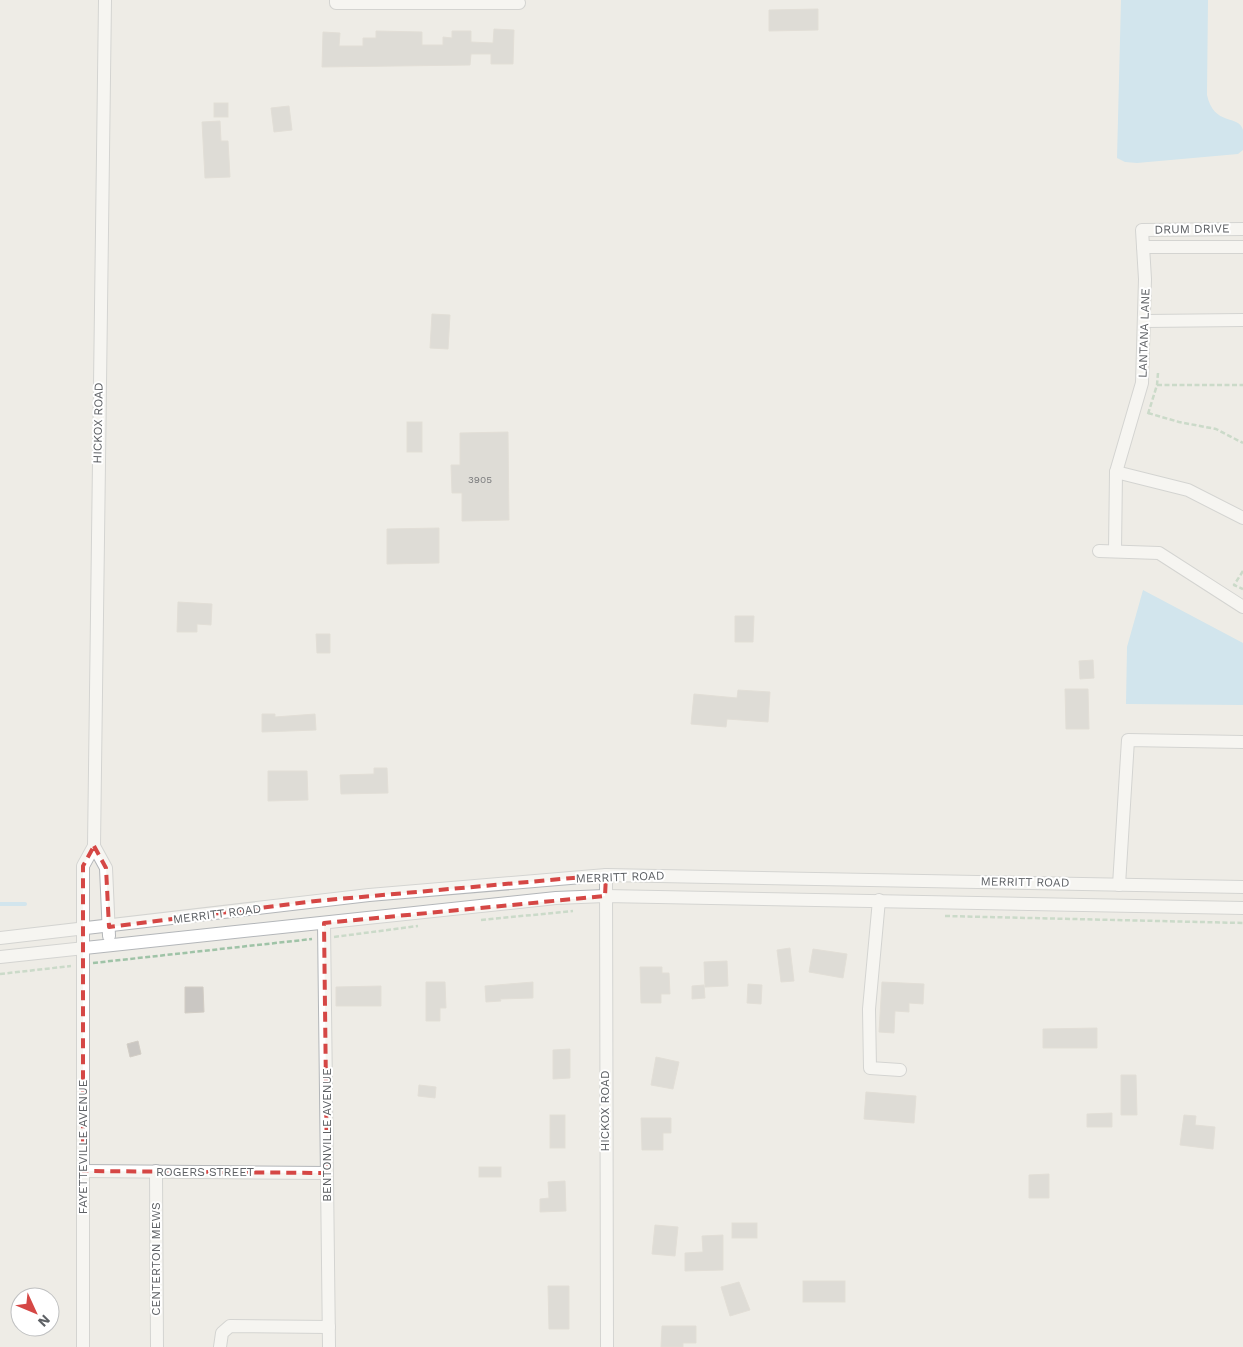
<svg xmlns="http://www.w3.org/2000/svg" width="1243" height="1347" font-family="'Work Sans',sans-serif">
	<rect width="100%" height="100%" fill="#eeece6"/>
	<g fill="#afdbf5">
		<path d="M 1121,0 L 1208,0 L 1207,95 C 1214,127 1239,114 1243,130 C 1243,135 1243,144 1243,150 L 1238,154 L 1137,163 L 1125,162 L 1117,158 Z"/>
		<path d="M 1143,590 L 1243,643 L 1243,705 L 1126,704 L 1127,647 Z"/>
	</g>
	<g fill="none" stroke-linecap="round" stroke-linejoin="round">
		<path stroke="#afdbf5" stroke-width="4" d="M 0,904 L 25,904"/>
	</g>
	<g fill="#cac7c3" stroke="#d2cdc5">
		<path d="M 818,9 L 818,30 L 769,31 L 769,10 Z"/>
		<path d="M 494,29 L 514,30 L 513,64 L 491,64 L 491,54 L 471,54 L 470,65 L 322,67 L 323,32 L 340,33 L 339,46 L 363,46 L 363,38 L 376,38 L 376,31 L 422,32 L 422,45 L 443,45 L 443,37 L 452,38 L 452,31 L 471,31 L 471,42 L 493,43 Z"/>
		<rect x="214" y="103" width="14" height="14"/>
		<path d="M 289,106 L 292,130 L 274,132 L 271,108 Z"/>
		<path d="M 220,121 L 221,141 L 228,141 L 230,177 L 205,178 L 202,122 Z"/>
		<path d="M 432,314 L 450,315 L 448,349 L 430,348 Z"/>
		<rect x="407" y="422" width="15" height="30"/>
		<path d="M 508,432 L 509,520 L 462,521 L 462,493 L 452,493 L 451,465 L 460,465 L 460,433 Z"/>
		<path d="M 439,528 L 439,563 L 387,564 L 387,529 Z"/>
		<path d="M 178,602 L 212,604 L 211,625 L 197,624 L 197,632 L 177,632 Z"/>
		<path d="M 735,616 L 754,616 L 753,642 L 735,642 Z"/>
		<path d="M 316,634 L 330,634 L 330,653 L 317,653 Z"/>
		<path d="M 1093,660 L 1094,678 L 1080,679 L 1079,661 Z"/>
		<path d="M 1065,689 L 1088,689 L 1089,729 L 1066,729 Z"/>
		<path d="M 738,690 L 770,692 L 768,722 L 727,719 L 726,727 L 691,724 L 694,694 L 737,698 Z"/>
		<path d="M 262,714 L 275,714 L 275,717 L 315,714 L 316,730 L 262,732 Z"/>
		<path d="M 374,768 L 387,768 L 388,793 L 341,794 L 340,775 L 374,774 Z"/>
		<path d="M 268,771 L 307,771 L 308,800 L 268,801 Z"/>
		<path d="M 790,948 L 794,981 L 781,982 L 777,950 Z"/>
		<path d="M 813,949 L 847,954 L 843,978 L 809,972 Z"/>
		<path d="M 727,961 L 728,986 L 705,987 L 704,962 Z"/>
		<path d="M 640,967 L 662,967 L 662,973 L 669,973 L 670,994 L 661,994 L 661,1003 L 641,1003 Z"/>
		<path d="M 426,982 L 445,982 L 446,1008 L 440,1008 L 440,1021 L 426,1021 Z"/>
		<path d="M 533,982 L 533,998 L 500,999 L 501,1001 L 486,1002 L 485,986 Z"/>
		<path d="M 882,982 L 924,984 L 923,1004 L 909,1003 L 909,1012 L 895,1011 L 894,1033 L 879,1032 Z"/>
		<path d="M 748,984 L 762,985 L 761,1004 L 747,1003 Z"/>
		<path d="M 704,985 L 705,998 L 692,999 L 692,986 Z"/>
		<path d="M 381,986 L 381,1006 L 336,1006 L 336,987 Z"/>
		<path d="M 185,987 L 203,987 L 204,1012 L 185,1013 Z"/>
		<path d="M 1097,1028 L 1097,1048 L 1043,1048 L 1043,1029 Z"/>
		<path d="M 138,1041 L 141,1054 L 130,1057 L 127,1044 Z"/>
		<path d="M 570,1049 L 570,1078 L 553,1079 L 553,1050 Z"/>
		<path d="M 656,1057 L 679,1062 L 673,1089 L 651,1085 Z"/>
		<path d="M 1121,1075 L 1136,1075 L 1137,1115 L 1121,1115 Z"/>
		<path d="M 419,1085 L 436,1087 L 435,1098 L 418,1096 Z"/>
		<path d="M 866,1092 L 916,1096 L 914,1123 L 864,1119 Z"/>
		<path d="M 1112,1113 L 1112,1127 L 1087,1127 L 1087,1114 Z"/>
		<rect x="550" y="1115" width="15" height="33"/>
		<path d="M 1184,1115 L 1196,1116 L 1195,1125 L 1215,1127 L 1213,1149 L 1180,1145 Z"/>
		<path d="M 641,1118 L 671,1118 L 671,1133 L 663,1133 L 663,1150 L 642,1150 Z"/>
		<rect x="479" y="1167" width="22" height="10"/>
		<path d="M 1049,1174 L 1049,1198 L 1029,1198 L 1029,1175 Z"/>
		<path d="M 565,1181 L 566,1211 L 540,1212 L 540,1199 L 549,1198 L 548,1182 Z"/>
		<rect x="732" y="1223" width="25" height="15"/>
		<path d="M 655,1225 L 678,1227 L 675,1256 L 652,1254 Z"/>
		<path d="M 723,1235 L 723,1270 L 685,1271 L 685,1253 L 703,1252 L 702,1236 Z"/>
		<rect x="803" y="1281" width="42" height="21"/>
		<path d="M 739,1282 L 750,1310 L 730,1316 L 721,1287 Z"/>
		<path d="M 548,1286 L 569,1286 L 569,1329 L 549,1329 Z"/>
		<path d="M 662,1326 L 696,1326 L 696,1343 L 683,1343 L 683,1347 L 661,1347 Z"/>
	</g>
	<g fill="none" stroke-linecap="round" stroke-linejoin="round">
		<defs>
			<g id="minor">
				<path d="M 105,0 L 94,846 L 106,868 L 109,936"/>
				<path d="M 336,0 L 336,3 L 519,3"/>
				<path d="M 1143,247 L 1243,247"/>
				<path d="M 1145,321 L 1243,320"/>
				<path d="M 1116,472 L 1188,490 L 1243,518"/>
				<path d="M 1099,551 L 1159,553 L 1243,607"/>
				<path d="M 1115,551 L 1116,472 L 1142,383 L 1145,279 L 1142,230 L 1243,229"/>
				<path d="M 606,875 L 607,1347"/>
				<path d="M 1119,885 L 1128,740 L 1243,742"/>
				<path d="M 879,900 L 869,1009 L 870,1068 L 900,1070"/>
				<path d="M 324,923 L 329,1347"/>
				<path d="M 0,938 L 369,895 L 606,875 L 1243,887"/>
				<path d="M 0,957 L 556,898 L 605,896 L 1243,908"/>
				<path d="M 83,1171 L 327,1173"/>
				<path d="M 156,1171 L 157,1347"/>
				<path d="M 83,1347 L 83,866 L 94,846"/>
				<path d="M 220,1347 L 222,1333 L 230,1326 L 329,1327"/>
			</g>
		</defs>
		<use href="#minor" stroke="#b3b6b9" stroke-width="14"/>
		<g stroke="#9fc3a7" stroke-width="2.5" stroke-dasharray="5 2.5" stroke-linecap="butt">
			<path d="M 1157,385 L 1243,385"/>
			<path d="M 1148,413 L 1179,422 L 1216,429 L 1243,443"/>
			<path d="M 1148,414 L 1157,385 L 1158,373"/>
			<path d="M 1243,571 L 1234,585 L 1243,589"/>
			<path d="M 945,916 L 1243,923"/>
			<path d="M 481,920 L 573,911"/>
			<path d="M 334,937 L 418,926"/>
			<path d="M 93,963 L 312,939"/>
			<path d="M 0,974 L 71,966"/>
		</g>
		<use href="#minor" stroke="#fff" stroke-width="12"/>
	</g>
	<path d="M0 0H1243V1347H0ZM 94,846 L 106,868 L 109,927 L 316,901 L 606,875 L 605,896 L 324,923 L 327,1173 L 83,1171 L 83,866 Z" fill="#eeece6" fill-opacity=".55" fill-rule="evenodd"/>
	<path fill="none" stroke="#d54745" stroke-width="4" stroke-dasharray="10 6" stroke-linejoin="round" d="M 94,846 L 106,868 L 109,927 L 316,901 L 606,875 L 605,896 L 324,923 L 327,1173 L 83,1171 L 83,866 Z"/>
	<g text-anchor="middle" stroke-width="4" stroke-linejoin="round" paint-order="stroke">
		<g font-size="10" fill="#797a7c">
			<text x="480" y="483">3905</text>
		</g>
		<g font-size="12" fill="#5e6165" stroke="#fff">
			<text transform="translate(1192 229) rotate(-1)" y="4">DRUM DRIVE</text>
			<text transform="translate(1144 333) rotate(-88)" y="4">LANTANA LANE</text>
			<text transform="translate(98 423) rotate(-89)" y="4">HICKOX ROAD</text>
			<text transform="translate(620 877) rotate(-2)" y="4">MERRITT ROAD</text>
			<text transform="translate(1025 882) rotate(1)" y="4">MERRITT ROAD</text>
			<text transform="translate(217 914) rotate(-7)" y="4">MERRITT ROAD</text>
			<text transform="translate(605 1111) rotate(-90)" y="4">HICKOX ROAD</text>
			<text transform="translate(327 1135) rotate(-90)" y="4">BENTONVILLE AVENUE</text>
			<text transform="translate(83 1147) rotate(-90)" y="4">FAYETTEVILLE AVENUE</text>
			<text x="205" y="1176">ROGERS STREET</text>
			<text transform="translate(156 1259) rotate(-90)" y="4">CENTERTON MEWS</text>
		</g>
	</g>
	<g transform="translate(35 1312) rotate(134)"><circle r="24" fill="#ffffff" stroke="#bfc0c1"/>
	<path d="M0-4L9 19L0 12L-9 19Z" fill="#d54745"/>
	<text y="-8" font-size="14" font-weight="bold" text-anchor="middle" fill="#5e6165">N</text>
	</g>
</svg>
